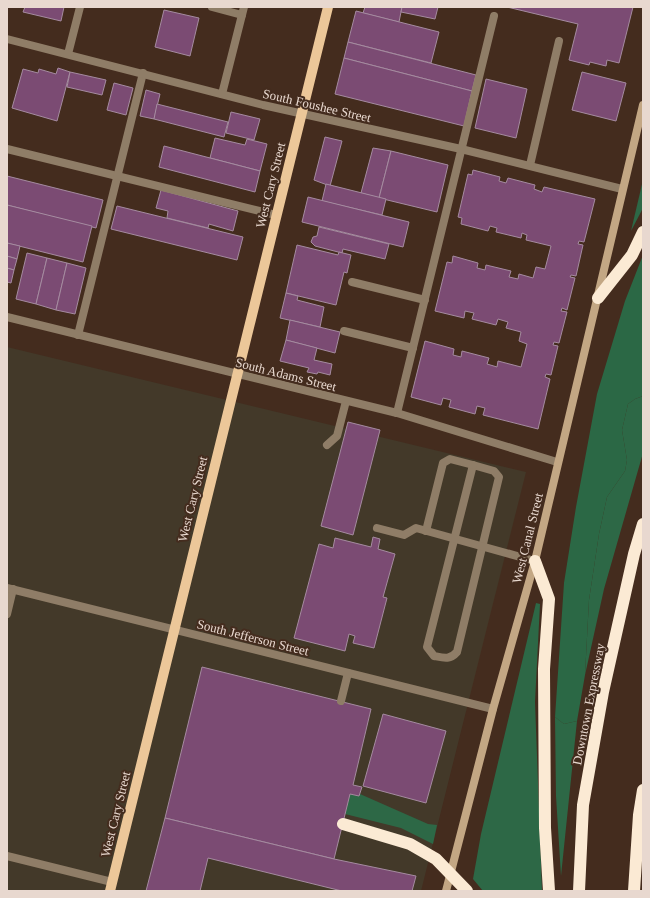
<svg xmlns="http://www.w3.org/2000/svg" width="650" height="898" font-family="'Times New Roman',serif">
	<rect width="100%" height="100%" fill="#442c1e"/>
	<path fill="#433929" d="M 7,347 L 526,472 L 421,891 L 7,891 Z"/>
	<g fill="#2d6846">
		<path d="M 643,180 L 643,208 L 631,231 Z"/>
		<path d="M 643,396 L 643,453 L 604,589 L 585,675 L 589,600 L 599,534 L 607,497 L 625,471 L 627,460 L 622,430 L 628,404 L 635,399 Z"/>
		<path d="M 536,603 L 540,604 L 535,702 L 542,891 L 483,891 L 473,879 L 481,834 Z"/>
		<path d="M 555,717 L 564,724 L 577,721 L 561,876 L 556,796 Z"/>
		<path d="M 350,794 L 359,796 L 360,794 L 428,824 L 437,825 L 433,844 L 401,828 L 345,814 Z"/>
	</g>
	<path fill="#2b6845" d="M 643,255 L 643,396 L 635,399 L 628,404 L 622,430 L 627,460 L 625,471 L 607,497 L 599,534 L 589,600 L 585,675 L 577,721 L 564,724 L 555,717 L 564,583 L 576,507 L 597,394 L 625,301 Z"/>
	<g fill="#7b4b73" stroke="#a58ba0">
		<path d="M 25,7 L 64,7 L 61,21 L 23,12 Z"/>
		<path d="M 365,7 L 402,7 L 399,22 L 363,13 Z"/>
		<path d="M 402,7 L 438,7 L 435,19 L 401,12 Z"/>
		<path d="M 507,7 L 633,7 L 619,63 L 607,60 L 606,66 L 590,62 L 589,65 L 569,60 L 578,24 Z"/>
		<path d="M 164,10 L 199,18 L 190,56 L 155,47 Z"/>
		<path d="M 356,11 L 439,32 L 431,63 L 348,42 Z"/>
		<path d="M 348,42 L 476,75 L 472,91 L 344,58 Z"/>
		<path d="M 344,58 L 472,91 L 464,126 L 335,94 Z"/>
		<path d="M 58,68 L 70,72 L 57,121 L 12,108 L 23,69 L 38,73 L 39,69 L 56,74 Z"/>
		<path d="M 70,72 L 106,80 L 102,95 L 67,87 Z"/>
		<path d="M 582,72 L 626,83 L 616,121 L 572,110 Z"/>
		<path d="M 486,79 L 527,89 L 516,138 L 475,128 Z"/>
		<path d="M 114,83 L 133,88 L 126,115 L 107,110 Z"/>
		<path d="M 146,90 L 160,94 L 154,119 L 140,116 Z"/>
		<path d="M 157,104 L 228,122 L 224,137 L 154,119 Z"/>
		<path d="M 231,112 L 260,119 L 254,140 L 226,133 Z"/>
		<path d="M 325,137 L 342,141 L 330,186 L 314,180 Z"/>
		<path d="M 215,138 L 245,145 L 247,139 L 267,144 L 260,171 L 210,158 Z"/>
		<path d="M 164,146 L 260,171 L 255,192 L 159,167 Z"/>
		<path d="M 373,148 L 391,151 L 379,198 L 361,193 Z"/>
		<path d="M 391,151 L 448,165 L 437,212 L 379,198 Z"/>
		<path d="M 473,170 L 500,177 L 499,181 L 506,183 L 508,178 L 535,185 L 534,189 L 542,192 L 544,187 L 595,199 L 584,242 L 579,241 L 578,244 L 583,245 L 576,276 L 571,275 L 570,277 L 575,278 L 567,310 L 562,308 L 561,311 L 567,312 L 559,343 L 554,342 L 553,345 L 558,346 L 551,375 L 546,374 L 545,377 L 550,379 L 538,429 L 483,415 L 485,408 L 477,406 L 475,414 L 449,407 L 451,400 L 443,398 L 441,405 L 411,397 L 425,341 L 454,349 L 453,355 L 461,357 L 462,351 L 489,358 L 487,364 L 497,367 L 498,361 L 521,367 L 527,344 L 519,341 L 521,332 L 506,328 L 508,322 L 498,319 L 496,325 L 472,319 L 474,313 L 465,311 L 464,318 L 435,311 L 447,262 L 452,263 L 453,256 L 478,263 L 477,268 L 485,270 L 486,265 L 511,271 L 509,277 L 518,279 L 519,274 L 533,278 L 536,267 L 545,269 L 551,246 L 526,240 L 527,235 L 522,233 L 521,238 L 496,232 L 497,228 L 490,226 L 488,231 L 461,224 L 462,218 L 458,217 L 468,174 L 472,175 Z"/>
		<path d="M 7,176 L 103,200 L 96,228 L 7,205 Z"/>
		<path d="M 326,184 L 386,199 L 382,215 L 322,201 Z"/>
		<path d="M 161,190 L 238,211 L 233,231 L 209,224 L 208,228 L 167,218 L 168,211 L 156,208 Z"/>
		<path d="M 308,197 L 409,222 L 403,247 L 302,222 Z"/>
		<path d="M 7,205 L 92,226 L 83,262 L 7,243 Z"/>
		<path d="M 117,206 L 243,237 L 237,260 L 111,229 Z"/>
		<path d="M 319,227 L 389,244 L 385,259 L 343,249 L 342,253 L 315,246 L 311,242 L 313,237 L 317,236 Z"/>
		<path d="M 7,243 L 20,246 L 17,259 L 7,256 Z"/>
		<path d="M 297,245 L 338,255 L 339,252 L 351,255 L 347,273 L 344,272 L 336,305 L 286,293 Z"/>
		<path d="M 27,253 L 47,258 L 36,304 L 16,299 Z"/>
		<path d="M 7,256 L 17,259 L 14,270 L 7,268 Z"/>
		<path d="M 47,258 L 67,263 L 56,310 L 36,304 Z"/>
		<path d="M 67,263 L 86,268 L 75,314 L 56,310 Z"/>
		<path d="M 7,268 L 14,270 L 11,283 L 7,282 Z"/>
		<path d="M 286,293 L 298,296 L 297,300 L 324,307 L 320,327 L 280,318 Z"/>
		<path d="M 290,320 L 340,332 L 335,353 L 286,340 Z"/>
		<path d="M 286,340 L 317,348 L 314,360 L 332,364 L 330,375 L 318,372 L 317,374 L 307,372 L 309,368 L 280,361 Z"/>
		<path d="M 348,422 L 380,430 L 353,535 L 321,526 Z"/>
		<path d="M 373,537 L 380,539 L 378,549 L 395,554 L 383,597 L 387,598 L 374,648 L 353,643 L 355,636 L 349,634 L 345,651 L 294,638 L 319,544 L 333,548 L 335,538 L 371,547 Z"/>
		<path d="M 202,667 L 371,709 L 353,785 L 362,787 L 359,796 L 350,794 L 334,859 L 165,818 Z"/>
		<path d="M 383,714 L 446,731 L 426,803 L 363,786 Z"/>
		<path d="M 165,818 L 334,859 L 416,876 L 412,891 L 342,891 L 208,858 L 200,891 L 146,891 Z"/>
	</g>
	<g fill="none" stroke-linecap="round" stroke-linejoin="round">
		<g stroke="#8f7d67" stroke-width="8">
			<path d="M 212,7 L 242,15"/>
			<path d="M 68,54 L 80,7"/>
			<path d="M 222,94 L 244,7"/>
			<path d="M 7,149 L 276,215"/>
			<path d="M 530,165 L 559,41"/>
			<path d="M 352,282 L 425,300"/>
			<path d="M 344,331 L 413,348"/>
			<path d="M 78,335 L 143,73"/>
			<path d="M 397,413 L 494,16"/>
			<path d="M 327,445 L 337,436 L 346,401"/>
			<path d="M 473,465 L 494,471 L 499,477 L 457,652 C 450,660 444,658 434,656 L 427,647 Z"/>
			<path d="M 377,528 L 404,535 L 416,528 L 535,561"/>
			<path d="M 426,531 L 443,463 L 450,459 L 473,465"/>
			<path d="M 7,614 L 13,589"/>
			<path d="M 341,701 L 348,673"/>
		</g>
		<g stroke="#8f7d67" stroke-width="8">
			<path d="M 7,39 L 263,105 L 461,149 L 622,189"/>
			<path d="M 7,317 L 397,413 L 557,462"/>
			<path d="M 7,588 L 493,709"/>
			<path d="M 7,856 L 112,882"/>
		</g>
		<path stroke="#c3a784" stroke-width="8" d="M 446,891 L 493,709 L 535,561 L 643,105"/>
		<path stroke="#ecc799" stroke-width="10" d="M 110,891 L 328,7"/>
		<g stroke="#fbead4" stroke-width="12">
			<path d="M 598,298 L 632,255 L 643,232"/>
			<path d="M 535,561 L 549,599 L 544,669 L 545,828 L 549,891"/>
			<path d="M 343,824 L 410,844 L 436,859 L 467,891"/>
			<path d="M 579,891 L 583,805 L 603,692 L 634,554 L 643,524"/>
			<path d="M 634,891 L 639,815 L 643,790"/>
		</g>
	</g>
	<g text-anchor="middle" stroke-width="4" stroke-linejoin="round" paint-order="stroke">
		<g font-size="13" fill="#e8d8cf" stroke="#442c1e">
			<text transform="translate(317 105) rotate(13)" y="5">South Foushee Street</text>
			<text transform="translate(270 185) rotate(-76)" y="5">West Cary Street</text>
			<text transform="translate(286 374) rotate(14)" y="5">South Adams Street</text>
			<text transform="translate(192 499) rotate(-76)" y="5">West Cary Street</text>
			<text transform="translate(527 538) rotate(-76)" y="5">West Canal Street</text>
			<text transform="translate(253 637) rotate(14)" y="5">South Jefferson Street</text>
			<text transform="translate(588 704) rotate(-79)" y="5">Downtown Expressway</text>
			<text transform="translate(115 814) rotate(-76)" y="5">West Cary Street</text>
		</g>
	</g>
	<rect width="650" height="898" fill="none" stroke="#e8d8cf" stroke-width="16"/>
</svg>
